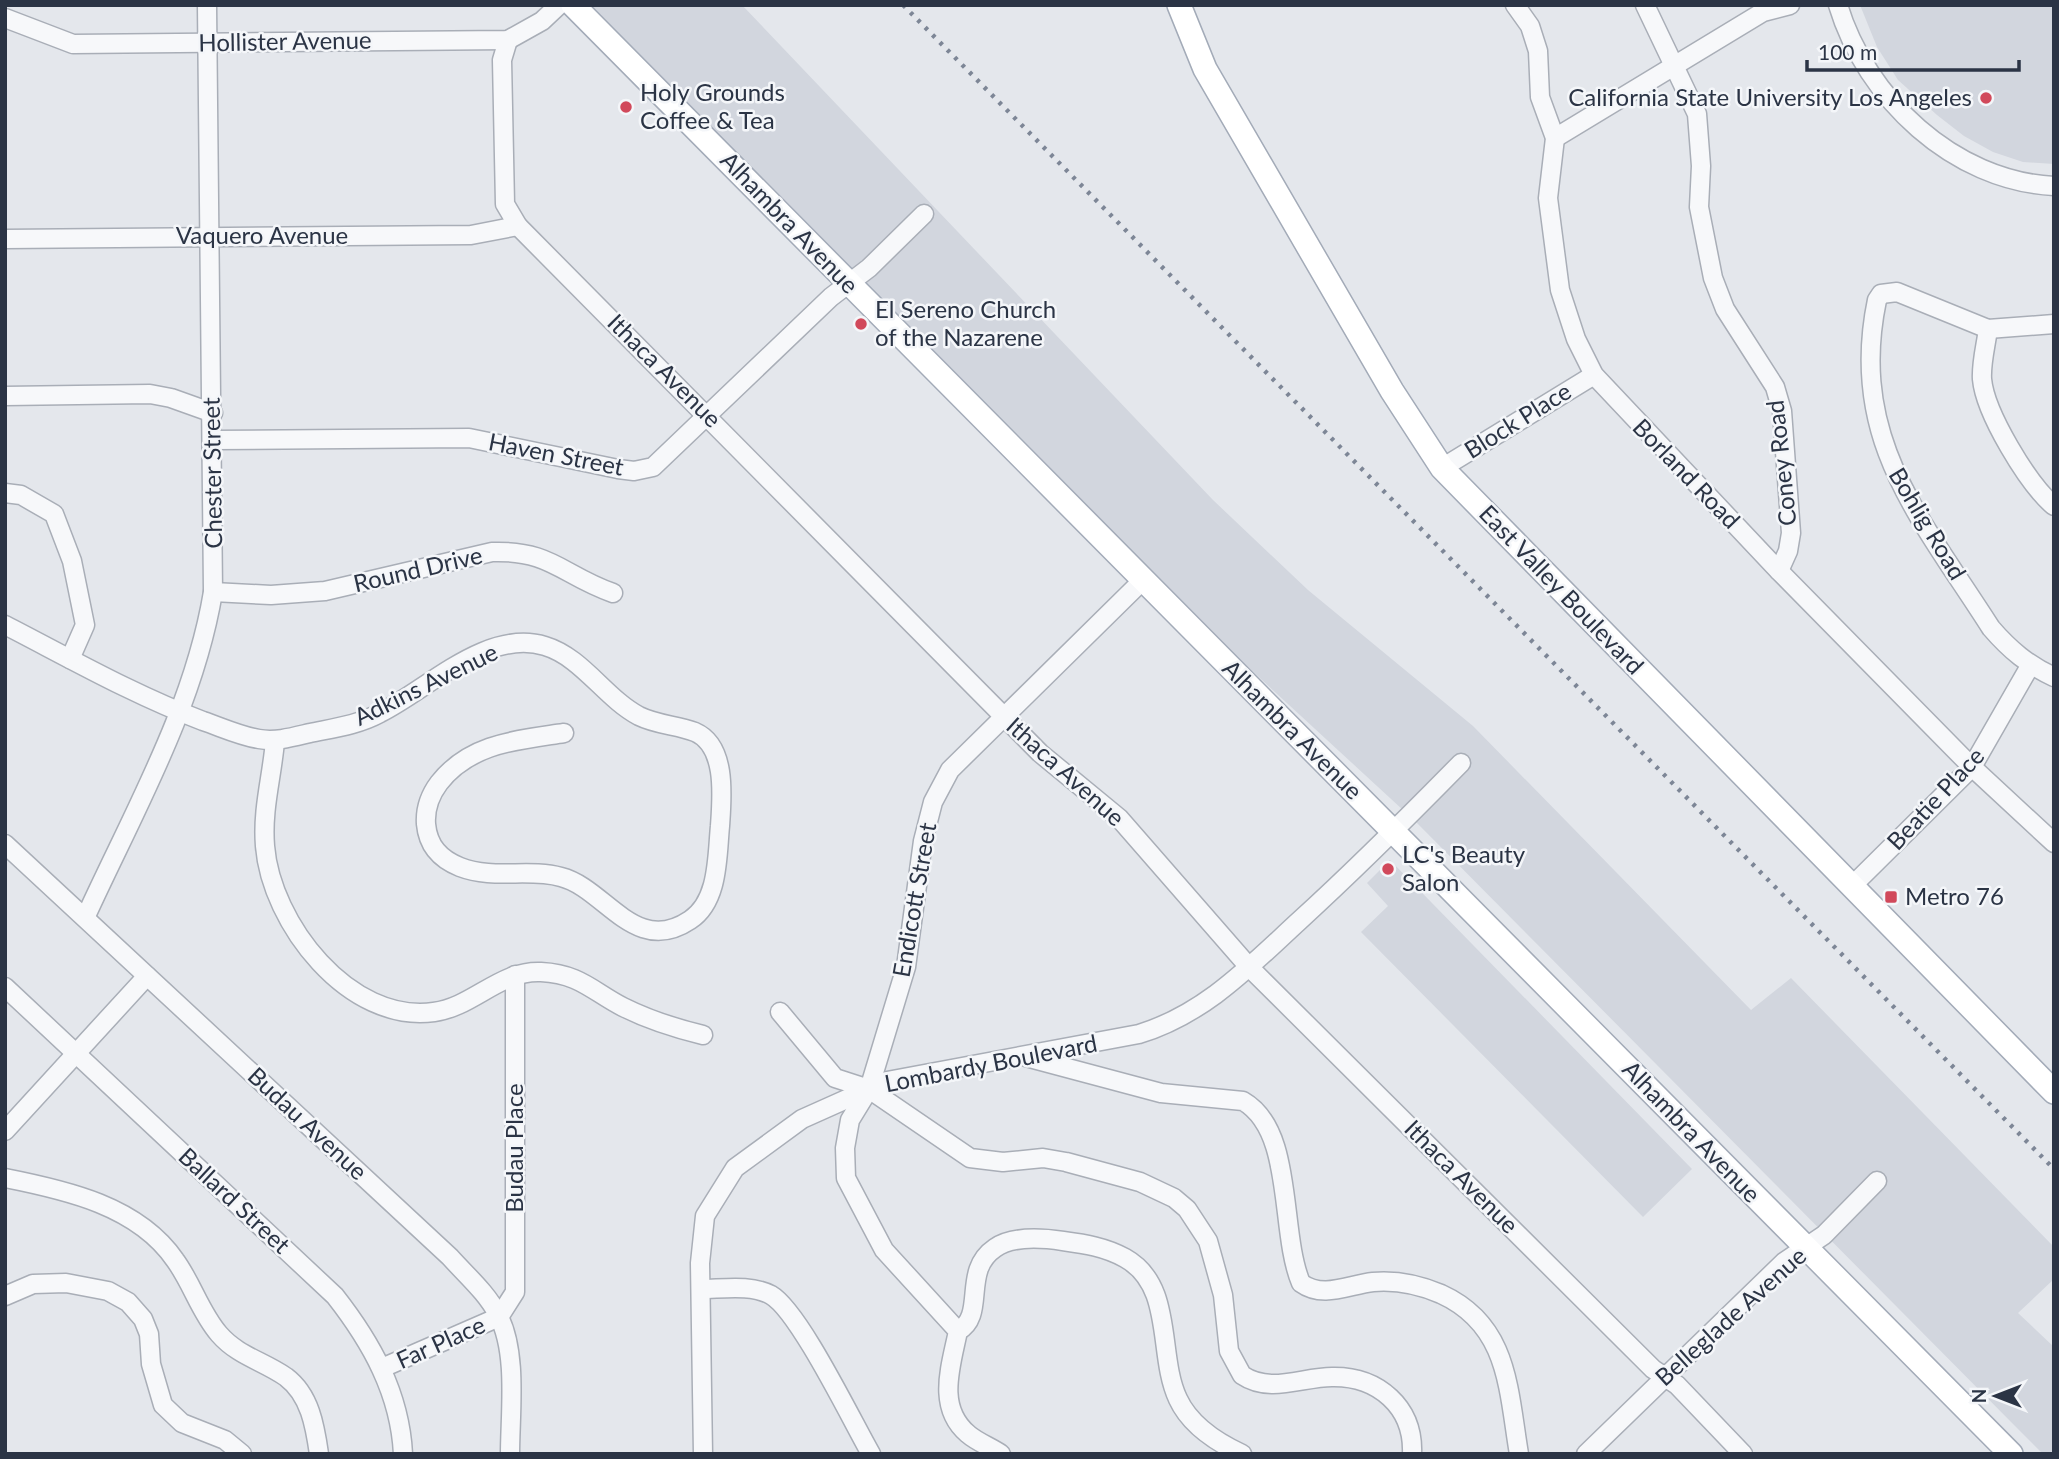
<svg xmlns="http://www.w3.org/2000/svg" width="2059" height="1459" font-family="Lato,sans-serif">
	<rect width="100%" height="100%" fill="#e4e7ec"/>
	<g fill="#d2d6de">
		<path d="M 583,5 L 742,5 L 1213,500 L 1308,590 L 1473,726 L 1751,1010 L 1791,978 L 2054,1247 L 2054,1279 L 2018,1313 L 2054,1347 L 2054,1454 L 2043,1454 L 2018,1429 L 1416,822 L 1147,574 Z"/>
		<path d="M 1860,5 L 2054,5 L 2054,164 L 2023,162 L 1993,152 L 1964,136 L 1937,115 L 1898,80 L 1877,47 Z"/>
		<path d="M 1390,860 L 1692,1169 L 1643,1217 L 1361,932 L 1388,906 L 1367,883 Z"/>
	</g>
	<g fill="none" stroke-linecap="round" stroke-linejoin="round">
		<defs>
			<g id="minor">
				<path d="M 1515,5 L 1530,26 L 1538,51 L 1540,97 L 1555,138 L 1548,198 L 1560,290 L 1576,339 L 1594,375 L 1779,571 L 1972,767 L 2054,843"/>
				<path d="M 1645,5 L 1697,114 L 1701,166 L 1699,207 L 1713,278 L 1725,309 L 1775,387 L 1782,411 L 1791,533 L 1788,551 L 1779,571"/>
				<path d="M 1838,5 C 1866,98 1953,181 2054,186"/>
				<path d="M 5,18 L 73,44 L 508,40 L 542,21 L 559,5"/>
				<path d="M 508,40 L 502,60 L 505,204 L 518,226 L 1040,753 L 1119,818 L 1249,967 L 1653,1369 L 1677,1385 L 1743,1454"/>
				<path d="M 1555,138 L 1763,12 L 1790,5"/>
				<path d="M 5,239 L 471,235 L 518,226"/>
				<path d="M 2054,324 L 1988,329 L 1897,292 L 1881,294 L 1877,300 C 1848,439 1921,518 1991,628 C 2010,650 2028,665 2054,677"/>
				<path d="M 1988,329 C 1986,345 1981,363 1982,379 C 1985,413 2028,484 2054,506"/>
				<path d="M 5,396 L 150,394 L 171,398 L 213,413"/>
				<path d="M 213,440 L 469,438 L 618,469 L 634,471 L 653,467 L 831,297 L 869,268 L 924,214"/>
				<path d="M 1442,468 L 1594,375"/>
				<path d="M 5,493 L 21,495 L 54,514 L 72,561 L 85,625 L 70,659"/>
				<path d="M 213,592 L 271,595 L 325,591 L 492,552 C 551,550 562,575 613,593"/>
				<path d="M 5,625 C 71,659 134,695 203,721 C 221,727 240,736 259,739 C 276,742 293,737 310,733 C 334,728 358,725 380,713 C 427,690 487,628 545,646 C 582,657 605,698 639,716 C 657,725 677,725 695,732 C 727,746 722,797 720,826 C 717,856 719,901 690,920 C 635,957 605,888 561,877 C 528,868 494,880 460,867 C 440,859 428,846 426,824 C 425,809 430,795 439,783 C 470,743 518,740 564,733"/>
				<path d="M 275,741 C 272,777 262,809 265,846 C 271,923 349,1024 434,1012 C 473,1007 500,970 541,972 C 580,974 592,991 623,1007 C 649,1020 674,1028 703,1035"/>
				<path d="M 5,844 L 450,1257 C 467,1276 487,1293 498,1315 C 518,1352 510,1413 510,1454"/>
				<path d="M 1851,887 L 1972,767 L 2030,666"/>
				<path d="M 86,916 C 134,811 194,707 213,592 L 207,5"/>
				<path d="M 5,987 L 335,1296 C 371,1342 400,1393 403,1454"/>
				<path d="M 780,1012 L 835,1078 L 869,1089 L 970,1158 L 1003,1162 L 1043,1158 L 1066,1162 L 1140,1182 L 1174,1198 L 1187,1209 L 1208,1241 L 1223,1295 L 1229,1351 L 1242,1375 C 1270,1394 1302,1377 1332,1377 C 1378,1376 1414,1407 1412,1454"/>
				<path d="M 1026,1057 L 1161,1093 L 1243,1101 C 1295,1131 1279,1231 1301,1283 C 1323,1299 1348,1285 1373,1282 C 1396,1280 1420,1285 1441,1294 C 1509,1325 1508,1389 1519,1454"/>
				<path d="M 5,1131 L 147,976"/>
				<path d="M 5,1178 C 66,1190 138,1206 175,1260 C 192,1283 200,1312 219,1334 C 238,1356 263,1361 286,1377 C 310,1395 315,1426 319,1454"/>
				<path d="M 701,1289 C 722,1289 751,1284 771,1295 C 799,1311 852,1421 871,1454"/>
				<path d="M 5,1296 L 33,1284 L 66,1283 L 108,1291 L 128,1302 L 143,1319 L 149,1334 L 151,1364 L 163,1405 L 182,1423 L 225,1440 L 242,1454"/>
				<path d="M 958,1331 C 987,1315 961,1271 995,1248 C 1012,1236 1043,1238 1063,1241 C 1085,1244 1105,1247 1125,1258 C 1175,1286 1157,1355 1178,1399 C 1190,1425 1216,1442 1242,1454"/>
				<path d="M 382,1368 L 499,1317 L 515,1292 L 515,975"/>
				<path d="M 703,1454 L 700,1263 L 705,1216 L 735,1168 L 802,1119 L 887,1081 L 1139,1034 C 1205,1014 1250,966 1299,921 C 1355,870 1408,817 1461,763"/>
				<path d="M 1001,1454 C 991,1447 977,1442 968,1434 C 936,1407 951,1366 958,1331 L 884,1250 L 846,1178 L 845,1148 L 850,1120 L 869,1089 L 906,967 L 923,841 L 933,802 L 950,770 L 1142,581"/>
				<path d="M 1586,1454 L 1784,1262 L 1824,1235 L 1877,1181"/>
			</g>
			<g id="major">
				<path d="M 573,5 L 2011,1454"/>
				<path d="M 1179,5 L 1205,69 L 1392,391 L 1442,468 L 2054,1092"/>
			</g>
		</defs>
		<use href="#minor" stroke="#a9aeb7" stroke-width="21"/>
		<use href="#major" stroke="#a3abb8" stroke-width="26"/>
		<use href="#minor" stroke="#f7f8fa" stroke-width="18"/>
		<use href="#major" stroke="#fff" stroke-width="23"/>
		<path stroke="#7d8696" stroke-width="4.5" stroke-dasharray="3.5 7" stroke-linecap="butt" d="M 903,5 L 2054,1169"/>
	</g>
	<g fill="#d1495b" stroke="#f4f6f9" stroke-width="2.5">
		<circle cx="1986" cy="98" r="7"/>
		<circle cx="626" cy="107" r="7"/>
		<circle cx="861" cy="324" r="7"/>
		<circle cx="1388" cy="869" r="7"/>
		<rect x="1884" y="890" width="14" height="14" rx="3.5"/>
	</g>
	<g text-anchor="middle" stroke-width="5" stroke-linejoin="round" paint-order="stroke">
		<g font-size="24" fill="#2b3445" stroke="#f4f6f9">
			<text transform="translate(285 42) rotate(-1)" y="8">Hollister Avenue</text>
			<text transform="translate(789 223) rotate(46)" y="8">Alhambra Avenue</text>
			<text x="262" y="244">Vaquero Avenue</text>
			<text transform="translate(664 371) rotate(45)" y="8">Ithaca Avenue</text>
			<text transform="translate(1518 421) rotate(-32)" y="8">Block Place</text>
			<text transform="translate(556 455) rotate(11)" y="8">Haven Street</text>
			<text transform="translate(1782 463) rotate(-96)" y="8">Coney Road</text>
			<text transform="translate(213 473) rotate(-91)" y="8">Chester Street</text>
			<text transform="translate(1686 474) rotate(46)" y="8">Borland Road</text>
			<text transform="translate(1927 524) rotate(59)" y="8">Bohlig Road</text>
			<text transform="translate(418 570) rotate(-13)" y="8">Round Drive</text>
			<text transform="translate(1561 590) rotate(46)" y="8">East Valley Boulevard</text>
			<text transform="translate(426 685) rotate(-26)" y="8">Adkins Avenue</text>
			<text transform="translate(1292 730) rotate(45)" y="8">Alhambra Avenue</text>
			<text transform="translate(1065 772) rotate(42)" y="8">Ithaca Avenue</text>
			<text transform="translate(1936 799) rotate(-47)" y="8">Beatie Place</text>
			<text transform="translate(915 900) rotate(-80)" y="8">Endicott Street</text>
			<text transform="translate(991 1064) rotate(-11)" y="8">Lombardy Boulevard</text>
			<text transform="translate(307 1124) rotate(43)" y="8">Budau Avenue</text>
			<text transform="translate(1691 1132) rotate(46)" y="8">Alhambra Avenue</text>
			<text transform="translate(515 1148) rotate(-90)" y="8">Budau Place</text>
			<text transform="translate(1461 1177) rotate(45)" y="8">Ithaca Avenue</text>
			<text transform="translate(234 1201) rotate(43)" y="8">Ballard Street</text>
			<text transform="translate(1731 1317) rotate(-42)" y="8">Belleglade Avenue</text>
			<text transform="translate(441 1343) rotate(-24)" y="8">Far Place</text>
		</g>
		<g font-size="24" fill="#2b3445" stroke="#f4f6f9" text-anchor="start">
			<text x="640" y="101">Holy Grounds<tspan x="640" dy="28">Coffee &amp; Tea</tspan></text>
			<text x="1972" y="106" text-anchor="end">California State University Los Angeles</text>
			<text x="875" y="318">El Sereno Church<tspan x="875" dy="28">of the Nazarene</tspan></text>
			<text x="1402" y="863">LC's Beauty<tspan x="1402" dy="28">Salon</tspan></text>
			<text x="1905" y="905">Metro 76</text>
		</g>
	</g>
	<rect width="2059" height="1459" fill="none" stroke="#2b3445" stroke-width="14"/>
	<g transform="translate(1996 1396) rotate(270)" stroke="#f4f6f9" stroke-width="5" paint-order="stroke">
	<path d="M0-5L12 26L0 18L-12 26Z" fill="#2b3445"/>
	<text y="-10" font-size="19" font-weight="bold" text-anchor="middle" fill="#2b3445">N</text>
	</g>
	<path d="M1807 60v10h212v-10" fill="none" stroke="#2b3445" stroke-width="3.5"/>
	<text x="1818" y="60" font-size="21" fill="#2b3445" stroke="#f4f6f9" stroke-width="5" paint-order="stroke">100 m</text>
</svg>
